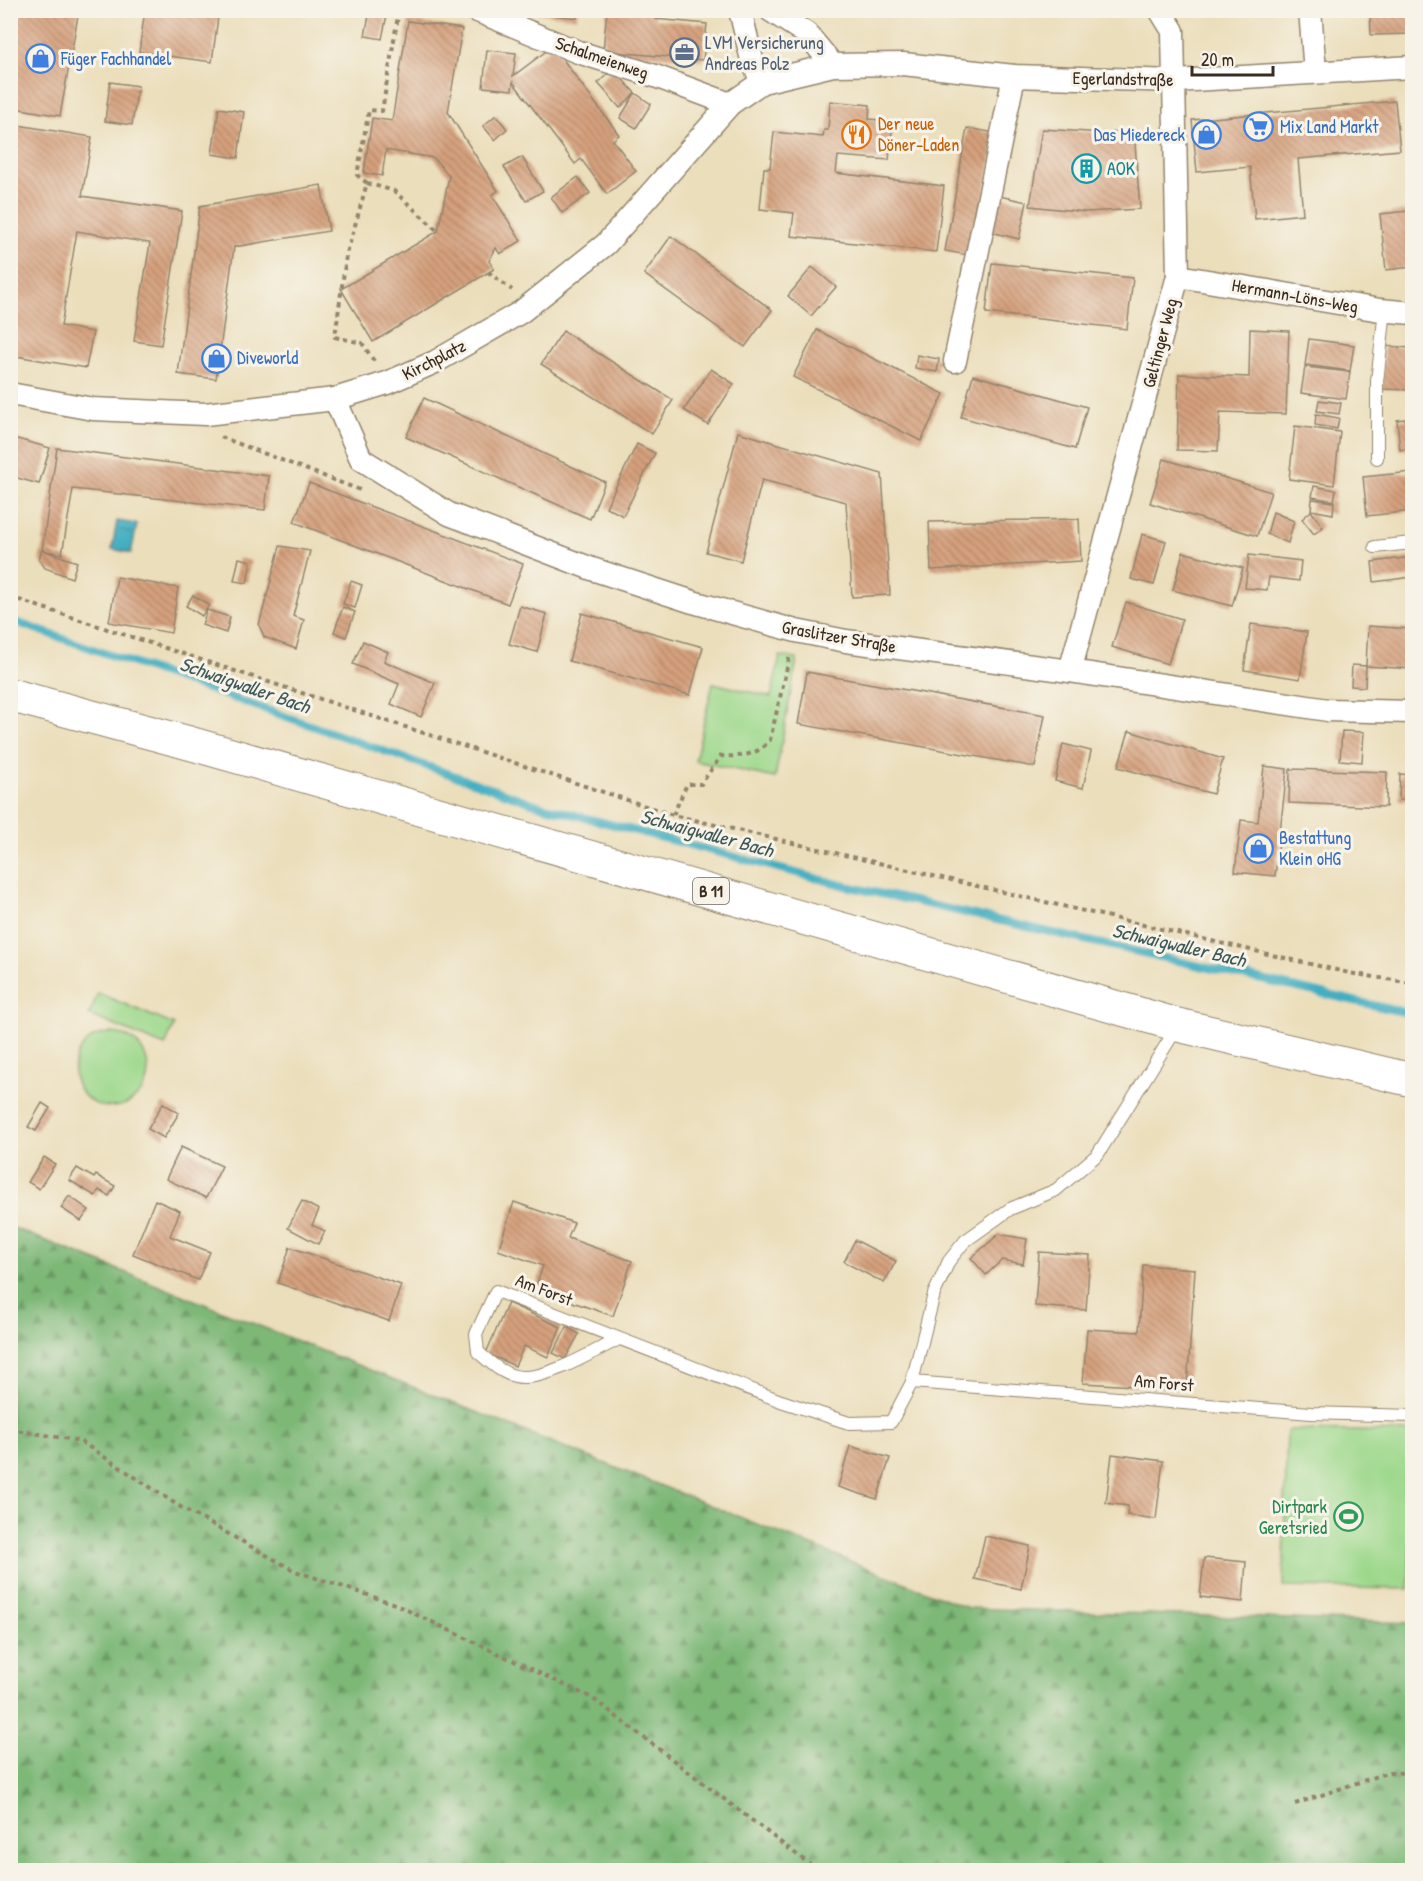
<svg xmlns="http://www.w3.org/2000/svg" width="1423" height="1881" font-family="'Patrick Hand',sans-serif">
	<defs>
		<pattern id="forest-firs" width="22" height="20" patternUnits="userSpaceOnUse" patternTransform="scale(1.5)"><rect width="22" height="20" fill="#7db877"/><path d="M5 1l3.5 6h-7zM16 11l3.5 6h-7z" fill="#689661"/></pattern>
		<pattern id="water-ripples" width="26" height="14" patternUnits="userSpaceOnUse" patternTransform="scale(1.5)"><rect width="26" height="14" fill="#43aec1"/><path d="M2 4q2-2 4 0t4 0M15 11q2-2 4 0t4 0" fill="none" stroke="#398e9c"/></pattern>
		<pattern id="building-back-hatch" width="6" height="6" patternUnits="userSpaceOnUse" patternTransform="scale(1.5)"><rect width="6" height="6" fill="#d5a07d"/><path d="M-1 5l2 2M0 0l6 6M5-1l2 2" fill="none" stroke="#ae8366"/></pattern>
	</defs>
	<rect width="100%" height="100%" fill="#f7f3e8"/>
	<filter id="ink" filterUnits="userSpaceOnUse"><feTurbulence type="fractalNoise" baseFrequency=".0167" numOctaves="2"/><feDisplacementMap in="SourceGraphic" scale="12" xChannelSelector="R" yChannelSelector="G"/><feConvolveMatrix kernelMatrix="1 2 1 2 8 2 1 2 1" color-interpolation-filters="sRGB"/></filter>
	<filter id="wash" filterUnits="userSpaceOnUse"><feTurbulence type="fractalNoise" baseFrequency=".008" numOctaves="4" result="noise"/><feDisplacementMap in="SourceGraphic" scale="24" xChannelSelector="R" yChannelSelector="G"/><feGaussianBlur stdDeviation="1.35" result="paint"/><feColorMatrix in="noise" values="0 0 0 0 0 0 0 0 0 0 0 0 0 0 0 0 0 1.4 0 .05"/><feComposite in="paint" operator="in"/></filter>
	<g filter="url(#wash)">
		<rect width="100%" height="100%" fill="#ebdebb"/>
		<path fill="url(#forest-firs)" stroke="#5c714a" stroke-width="1.5" d="M 11,1227 L 968,1608 L 1412,1623 L 1412,1870 L 11,1870 Z"/>
		<g fill="#9cd88b" stroke="#6c8154" stroke-width="1.5">
			<path d="M 780,656 L 797,659 L 775,778 L 695,761 L 713,683 L 771,697 Z"/>
			<path d="M 98,993 L 174,1025 L 165,1046 L 89,1015 Z"/>
			<circle cx="111" cy="1070" r="37"/>
			<path d="M 1287,1430 L 1412,1432 L 1409,1589 L 1283,1587 Z"/>
		</g>
		<path fill="url(#water-ripples)" stroke="#3f6c70" stroke-width="1.5" d="M 117,521 L 137,524 L 131,553 L 112,549 Z"/>
		<g fill="none" stroke-linecap="round" stroke-linejoin="round">
			<path stroke="#43aec1" stroke-width="8" d="M 10,620 L 541,806 L 842,885 L 1412,1014"/>
		</g>
		<g id="blocks">
			<g fill="url(#building-back-hatch)">
				<path d="M 10,10 L 79,10 L 60,116 L 10,107 Z"/>
				<path d="M 145,10 L 170,10 L 218,17 L 212,62 L 139,52 Z"/>
				<path d="M 370,10 L 388,10 L 382,39 L 365,36 Z"/>
				<path d="M 536,10 L 578,10 L 577,18 L 536,13 Z"/>
				<path d="M 607,10 L 655,10 L 655,19 L 707,24 L 703,60 L 603,51 Z"/>
				<path d="M 1370,10 L 1412,10 L 1412,34 L 1371,35 Z"/>
				<path d="M 408,21 L 462,29 L 448,112 L 498,191 L 492,195 L 521,241 L 500,254 L 496,248 L 489,261 L 494,269 L 373,342 L 341,289 L 438,231 L 449,176 L 434,158 L 386,150 L 382,176 L 364,173 L 372,118 L 392,121 Z"/>
				<path d="M 553,46 L 619,135 L 613,140 L 636,171 L 607,194 L 581,159 L 575,164 L 513,82 L 512,90 L 483,87 L 487,50 L 516,53 L 513,76 Z"/>
				<path d="M 613,69 L 635,93 L 620,108 L 598,83 Z"/>
				<path d="M 110,82 L 138,86 L 132,125 L 105,121 Z"/>
				<path d="M 635,93 L 651,104 L 636,128 L 620,118 Z"/>
				<path d="M 830,101 L 870,105 L 869,119 L 893,121 L 889,160 L 838,156 L 836,173 L 944,186 L 936,252 L 791,236 L 794,213 L 760,209 L 764,168 L 770,168 L 774,132 L 823,137 L 824,130 L 828,130 Z"/>
				<path d="M 1395,101 L 1400,150 L 1298,159 L 1303,214 L 1255,219 L 1250,167 L 1197,172 L 1192,120 Z"/>
				<path d="M 219,108 L 244,112 L 238,158 L 212,154 Z"/>
				<path d="M 496,115 L 507,129 L 495,140 L 483,126 Z"/>
				<path d="M 12,124 L 92,137 L 82,196 L 182,211 L 161,345 L 134,341 L 150,243 L 77,231 L 61,326 L 93,332 L 86,368 L 10,355 Z"/>
				<path d="M 967,128 L 996,133 L 973,256 L 945,251 Z"/>
				<path d="M 1042,129 L 1104,133 L 1134,131 L 1140,209 L 1086,212 L 1030,206 Z"/>
				<path d="M 522,157 L 543,191 L 526,201 L 504,167 Z"/>
				<path d="M 578,177 L 590,193 L 562,213 L 551,197 Z"/>
				<path d="M 321,185 L 329,231 L 234,247 L 216,379 L 178,374 L 200,206 Z"/>
				<path d="M 999,196 L 1027,202 L 1019,239 L 991,232 Z"/>
				<path d="M 1408,211 L 1409,218 L 1412,217 L 1412,267 L 1386,270 L 1380,214 Z"/>
				<path d="M 671,236 L 772,310 L 745,347 L 644,274 Z"/>
				<path d="M 992,263 L 1133,278 L 1127,329 L 986,313 Z"/>
				<path d="M 812,267 L 836,287 L 811,316 L 788,296 Z"/>
				<path d="M 1250,329 L 1289,331 L 1286,414 L 1220,412 L 1218,451 L 1177,450 L 1179,374 L 1249,377 Z"/>
				<path d="M 817,330 L 944,394 L 921,441 L 793,377 Z"/>
				<path d="M 563,331 L 673,400 L 652,434 L 541,364 Z"/>
				<path d="M 1309,339 L 1354,345 L 1350,371 L 1305,365 Z"/>
				<path d="M 1384,346 L 1412,348 L 1412,390 L 1382,389 Z"/>
				<path d="M 917,355 L 939,359 L 937,372 L 915,368 Z"/>
				<path d="M 1305,367 L 1350,372 L 1346,399 L 1301,393 Z"/>
				<path d="M 711,369 L 734,384 L 708,425 L 684,410 Z"/>
				<path d="M 973,375 L 1087,407 L 1075,449 L 961,417 Z"/>
				<path d="M 424,398 L 605,482 L 590,519 L 406,437 Z"/>
				<path d="M 1319,400 L 1341,403 L 1339,414 L 1317,411 Z"/>
				<path d="M 1316,414 L 1339,418 L 1337,429 L 1315,425 Z"/>
				<path d="M 1412,418 L 1412,448 L 1400,450 L 1397,420 Z"/>
				<path d="M 1295,426 L 1340,432 L 1334,485 L 1289,479 Z"/>
				<path d="M 738,432 L 882,474 L 890,595 L 852,597 L 846,502 L 762,480 L 741,561 L 706,552 Z"/>
				<path d="M 10,437 L 50,448 L 39,484 L 10,476 Z"/>
				<path d="M 637,444 L 655,453 L 623,516 L 606,507 Z"/>
				<path d="M 57,448 L 269,476 L 265,510 L 73,489 L 62,554 L 42,550 Z"/>
				<path d="M 1164,459 L 1271,492 L 1257,536 L 1150,503 Z"/>
				<path d="M 1412,472 L 1412,511 L 1367,516 L 1363,477 Z"/>
				<path d="M 309,483 L 523,564 L 508,604 L 294,522 Z"/>
				<path d="M 1314,486 L 1336,490 L 1334,501 L 1312,497 Z"/>
				<path d="M 1312,499 L 1334,502 L 1333,514 L 1311,510 Z"/>
				<path d="M 1311,511 L 1323,527 L 1314,534 L 1302,519 Z"/>
				<path d="M 1273,512 L 1294,521 L 1288,543 L 1267,534 Z"/>
				<path d="M 1079,519 L 1081,561 L 931,570 L 929,522 Z"/>
				<path d="M 1142,534 L 1166,541 L 1154,585 L 1131,579 Z"/>
				<path d="M 280,546 L 310,551 L 293,616 L 304,620 L 296,649 L 264,637 L 259,625 Z"/>
				<path d="M 42,550 L 77,562 L 72,578 L 45,568 L 39,559 Z"/>
				<path d="M 1183,552 L 1243,568 L 1232,606 L 1173,590 Z"/>
				<path d="M 1249,555 L 1301,561 L 1299,581 L 1269,577 L 1267,590 L 1245,588 Z"/>
				<path d="M 1412,557 L 1412,577 L 1374,582 L 1372,562 Z"/>
				<path d="M 239,558 L 251,561 L 247,583 L 234,581 Z"/>
				<path d="M 117,577 L 178,588 L 171,633 L 109,622 Z"/>
				<path d="M 351,581 L 362,585 L 355,608 L 343,604 Z"/>
				<path d="M 193,595 L 209,605 L 202,616 L 186,606 Z"/>
				<path d="M 1126,602 L 1182,619 L 1168,664 L 1112,647 Z"/>
				<path d="M 520,606 L 547,614 L 537,652 L 509,644 Z"/>
				<path d="M 343,607 L 355,612 L 346,637 L 334,632 Z"/>
				<path d="M 207,610 L 230,617 L 226,633 L 202,625 Z"/>
				<path d="M 582,613 L 703,647 L 690,695 L 569,661 Z"/>
				<path d="M 1251,624 L 1307,632 L 1300,679 L 1244,670 Z"/>
				<path d="M 1368,626 L 1412,629 L 1412,669 L 1366,666 Z"/>
				<path d="M 363,641 L 388,652 L 384,661 L 435,683 L 421,717 L 391,704 L 399,684 L 353,664 Z"/>
				<path d="M 1352,665 L 1366,666 L 1365,687 L 1351,686 Z"/>
				<path d="M 807,672 L 1045,715 L 1035,767 L 798,724 Z"/>
				<path d="M 1129,731 L 1223,759 L 1213,794 L 1118,767 Z"/>
				<path d="M 1342,731 L 1364,732 L 1362,762 L 1340,760 Z"/>
				<path d="M 1063,744 L 1091,751 L 1083,788 L 1055,781 Z"/>
				<path d="M 1264,766 L 1287,769 L 1275,876 L 1235,872 L 1241,820 L 1258,822 Z"/>
				<path d="M 1290,769 L 1387,772 L 1386,807 L 1289,803 Z"/>
				<path d="M 1400,774 L 1412,775 L 1412,801 L 1399,800 Z"/>
				<path d="M 42,1103 L 50,1108 L 36,1131 L 28,1127 Z"/>
				<path d="M 163,1103 L 179,1113 L 164,1138 L 148,1129 Z"/>
				<path d="M 181,1147 L 222,1166 L 206,1198 L 166,1179 Z"/>
				<path d="M 44,1157 L 55,1164 L 39,1189 L 28,1182 Z"/>
				<path d="M 77,1168 L 94,1178 L 96,1175 L 115,1186 L 109,1196 L 99,1190 L 95,1196 L 69,1180 Z"/>
				<path d="M 69,1196 L 89,1210 L 81,1221 L 61,1208 Z"/>
				<path d="M 155,1200 L 180,1211 L 170,1236 L 210,1252 L 198,1280 L 133,1254 Z"/>
				<path d="M 302,1201 L 319,1210 L 312,1225 L 325,1231 L 318,1244 L 288,1228 Z"/>
				<path d="M 514,1202 L 574,1223 L 568,1238 L 632,1261 L 613,1316 L 535,1289 L 543,1266 L 498,1250 Z"/>
				<path d="M 999,1234 L 1027,1239 L 1023,1264 L 1002,1260 L 986,1275 L 971,1258 Z"/>
				<path d="M 855,1240 L 896,1261 L 884,1283 L 844,1262 Z"/>
				<path d="M 290,1247 L 401,1285 L 389,1321 L 278,1283 Z"/>
				<path d="M 1039,1252 L 1090,1255 L 1086,1310 L 1035,1306 Z"/>
				<path d="M 1143,1265 L 1195,1269 L 1187,1389 L 1083,1383 L 1087,1329 L 1139,1332 Z"/>
				<path d="M 508,1303 L 561,1327 L 548,1357 L 524,1346 L 515,1366 L 486,1353 Z"/>
				<path d="M 567,1327 L 579,1334 L 565,1359 L 553,1353 Z"/>
				<path d="M 850,1446 L 890,1458 L 877,1499 L 838,1487 Z"/>
				<path d="M 1112,1454 L 1163,1461 L 1156,1519 L 1127,1515 L 1128,1506 L 1106,1503 Z"/>
				<path d="M 985,1536 L 1030,1546 L 1021,1589 L 975,1579 Z"/>
				<path d="M 1204,1558 L 1246,1562 L 1243,1602 L 1200,1597 Z"/>
			</g>
		</g>
	</g>
	<g filter="url(#ink)">
		<use href="#blocks" fill-opacity="0" stroke="#93846c" stroke-width="1.5"/>
		<g fill="none" stroke-linecap="round" stroke-linejoin="round">
			<defs>
				<g id="service">
					<path d="M 1377,458 L 1377,382 L 1385,310"/>
					<path d="M 1375,547 L 1412,543"/>
					<path d="M 619,1339 C 594,1351 550,1378 523,1377 C 505,1377 491,1363 478,1352 L 476,1334 L 496,1291 L 781,1401 L 849,1423 L 891,1422 L 912,1382 L 1311,1413 L 1412,1416"/>
					<path d="M 912,1382 L 934,1294 L 949,1261 L 965,1241 L 1010,1209 L 1056,1190 L 1098,1154 L 1178,1026"/>
				</g>
				<g id="minor">
					<path d="M 475,10 L 578,52 L 655,76 L 730,104"/>
					<path d="M 740,10 L 752,60 L 762,82"/>
					<path d="M 770,10 L 807,34 L 833,65"/>
					<path d="M 1310,10 L 1315,72"/>
					<path d="M 1178,276 L 1380,310 L 1412,313"/>
					<path d="M 955,361 L 1014,76"/>
					<path d="M 10,394 L 93,409 L 205,414 L 335,399 L 387,383 L 435,362 L 521,312 L 606,244 L 730,104 L 762,82 L 833,65 L 903,64 L 1014,76 L 1176,81 L 1412,67"/>
					<path d="M 335,399 L 361,459 L 449,514 L 592,569 L 693,602 L 796,631 L 846,641 L 1070,671 L 1328,710 L 1412,712"/>
					<path d="M 1070,671 L 1178,276 L 1173,31 L 1160,10"/>
				</g>
				<path id="primary" d="M 10,695 L 189,743 L 1178,1025 L 1412,1080"/>
			</defs>
			<use href="#service" stroke="#93846c" stroke-width="14"/>
			<use href="#minor" stroke="#93846c" stroke-width="25"/>
			<use href="#primary" stroke="#93846c" stroke-width="35"/>
			<g stroke="#93846c" stroke-width="4" stroke-dasharray="4.5 4.5" stroke-linecap="butt">
				<path d="M 367,183 L 394,191 L 438,231"/>
				<path d="M 488,272 L 512,290"/>
				<path d="M 374,361 L 362,343 L 335,337 L 346,257 L 367,183 L 357,175 L 369,110 L 382,111 L 399,10"/>
				<path d="M 221,437 L 360,490"/>
				<path d="M 10,597 L 673,815 L 1349,973 L 1412,983"/>
				<path d="M 673,815 L 687,784 L 701,784 L 721,756 C 740,757 757,756 770,740 L 790,655"/>
				<path d="M 10,1429 L 80,1441 L 182,1508 L 295,1571 L 392,1603 L 592,1698 L 817,1870"/>
				<path d="M 1295,1804 L 1389,1772 L 1403,1773 L 1412,1780"/>
			</g>
			<use href="#service" stroke="#fff" stroke-width="12"/>
			<use href="#minor" stroke="#fff" stroke-width="22"/>
			<use href="#primary" stroke="#fff" stroke-width="33"/>
		</g>
	</g>
	<defs>
		<symbol id="office-ring" viewBox="-11 -11 22 22"><circle r="9.5" fill="#f7f3e8" stroke="#5c6f8a" stroke-width="1.5"/><path d="M-6-3h4V-5.5h4V-3h4V5H-6ZM-1-4.5V-3h2v-1.5ZM-6 0V1H6V0Z" fill="#5c6f8a"/></symbol>
		<symbol id="shop-ring" viewBox="-11 -11 22 22"><circle r="9.5" fill="#f7f3e8" stroke="#3f7fe0" stroke-width="1.5"/><path d="M-5-2.5h2.3a2.7 3.5 0 0 1 5.4 0H5L5.5 6h-11ZM-1.5-2.5h3a1.5 2.3 0 0 0-3 0Z" fill="#3f7fe0"/></symbol>
		<symbol id="supermarket-ring" viewBox="-11 -11 22 22"><circle r="9.5" fill="#f7f3e8" stroke="#3f7fe0" stroke-width="1.5"/><path d="M-6-5.5h2.5l.6 2H6L4.5 2H-2.5L-4.4-4H-6ZM-1.5 3.2a1.3 1.3 0 1 0 .1 0ZM3 3.2a1.3 1.3 0 1 0 .1 0Z" fill="#3f7fe0"/></symbol>
		<symbol id="restaurant-ring" viewBox="-11 -11 22 22"><circle r="9.5" fill="#f7f3e8" stroke="#e8710a" stroke-width="1.5"/><path d="M-5-6h1v4h1v-4h1v4h1v-4h1v5L-1.5 .5V6h-2V.5L-5-1ZM5-6V6H3V1.5H1.5Q1.5-4 5-6Z" fill="#e8710a"/></symbol>
		<symbol id="building-ring" viewBox="-11 -11 22 22"><circle r="9.5" fill="#f7f3e8" stroke="#0f9aa8" stroke-width="1.5"/><path d="M-4-6H4V6H1V3H-1V6H-4ZM-2.5-4.3h1.7v1.8h-1.7ZM.8-4.3h1.7v1.8H.8ZM-2.5-1h1.7V.8h-1.7ZM.8-1h1.7V.8H.8Z" fill="#0f9aa8"/></symbol>
		<symbol id="stadium-ring" viewBox="-11 -11 22 22"><circle r="9.5" fill="#f7f3e8" stroke="#2e9e5b" stroke-width="1.5"/><path d="M0-5a6.5 5 0 1 0 0 10a6.5 5 0 1 0 0-10ZM-3.5-1.8h7v3.6h-7Z" fill="#2e9e5b"/></symbol>
	</defs>
	<g fill-rule="evenodd">
		<use href="#office-ring" x="668" y="36" width="33" height="33"/>
		<use href="#shop-ring" x="24" y="42" width="33" height="33"/>
		<use href="#supermarket-ring" x="1242" y="110" width="33" height="33"/>
		<use href="#restaurant-ring" x="840" y="118" width="33" height="33"/>
		<use href="#shop-ring" x="1190" y="118" width="33" height="33"/>
		<use href="#building-ring" x="1070" y="152" width="33" height="33"/>
		<use href="#shop-ring" x="200" y="342" width="33" height="33"/>
		<use href="#shop-ring" x="1242" y="832" width="33" height="33"/>
		<use href="#stadium-ring" x="1332" y="1500" width="33" height="33"/>
	</g>
	<g text-anchor="middle" stroke-width="6" stroke-linejoin="round" paint-order="stroke">
		<rect fill="#f7f3e8" stroke="#73665b" stroke-width="1.5" x="693" y="878" width="36" height="26" rx="4.5"/>
		<g font-size="16" font-weight="bold" fill="#3b2a1e">
			<text x="711" y="897">B 11</text>
		</g>
		<g font-size="18" fill="#4e5e75" stroke="#f7f3e8" text-anchor="start">
			<text x="705" y="49">LVM Versicherung<tspan x="705" dy="21">Andreas Polz</tspan></text>
		</g>
		<g font-size="18" fill="#3b2a1e" stroke="#f7f3e8">
			<text transform="translate(602 58) rotate(19)" y="6">Schalmeienweg</text>
			<text transform="translate(1123 79) rotate(1)" y="6">Egerlandstraße</text>
			<text transform="translate(1295 296) rotate(10)" y="6">Hermann-Löns-Weg</text>
			<text transform="translate(1160 343) rotate(-75)" y="6">Geltinger Weg</text>
			<text transform="translate(434 360) rotate(-27)" y="6">Kirchplatz</text>
			<text transform="translate(839 637) rotate(10)" y="6">Graslitzer Straße</text>
			<text transform="translate(544 1290) rotate(21)" y="6">Am Forst</text>
			<text transform="translate(1164 1383) rotate(5)" y="6">Am Forst</text>
		</g>
		<g font-size="18" fill="#366cbe" stroke="#f7f3e8" text-anchor="start">
			<text x="61" y="65">Füger Fachhandel</text>
			<text x="1280" y="133">Mix Land Markt</text>
			<text x="1185" y="141" text-anchor="end">Das Miedereck</text>
			<text x="237" y="364">Diveworld</text>
			<text x="1279" y="844">Bestattung<tspan x="1279" dy="21">Klein oHG</tspan></text>
		</g>
		<g font-size="18" fill="#c56008" stroke="#f7f3e8" text-anchor="start">
			<text x="878" y="130">Der neue<tspan x="878" dy="21">Döner-Laden</tspan></text>
		</g>
		<g font-size="18" fill="#0d838f" stroke="#f7f3e8" text-anchor="start">
			<text x="1107" y="175">AOK</text>
		</g>
		<g font-size="18" fill="#27864d" stroke="#f7f3e8" text-anchor="end">
			<text x="1327" y="1513">Dirtpark<tspan x="1327" dy="21">Geretsried</tspan></text>
		</g>
		<g font-size="20" font-style="italic" fill="#3e5857" stroke="#f7f3e8">
			<text transform="translate(245 685) rotate(19)" y="7">Schwaigwaller Bach</text>
			<text transform="translate(707 833) rotate(15)" y="7">Schwaigwaller Bach</text>
			<text transform="translate(1179 945) rotate(13)" y="7">Schwaigwaller Bach</text>
		</g>
	</g>
	<rect width="1423" height="1881" fill="none" stroke="#f7f3e8" stroke-width="36"/>
	<path d="M1192 66v9h81v-9" fill="none" stroke="#3b2a1e" stroke-width="3"/>
	<text x="1201" y="66" font-size="18" fill="#3b2a1e" stroke="#f7f3e8" stroke-width="4.5" paint-order="stroke">20 m</text>
</svg>
